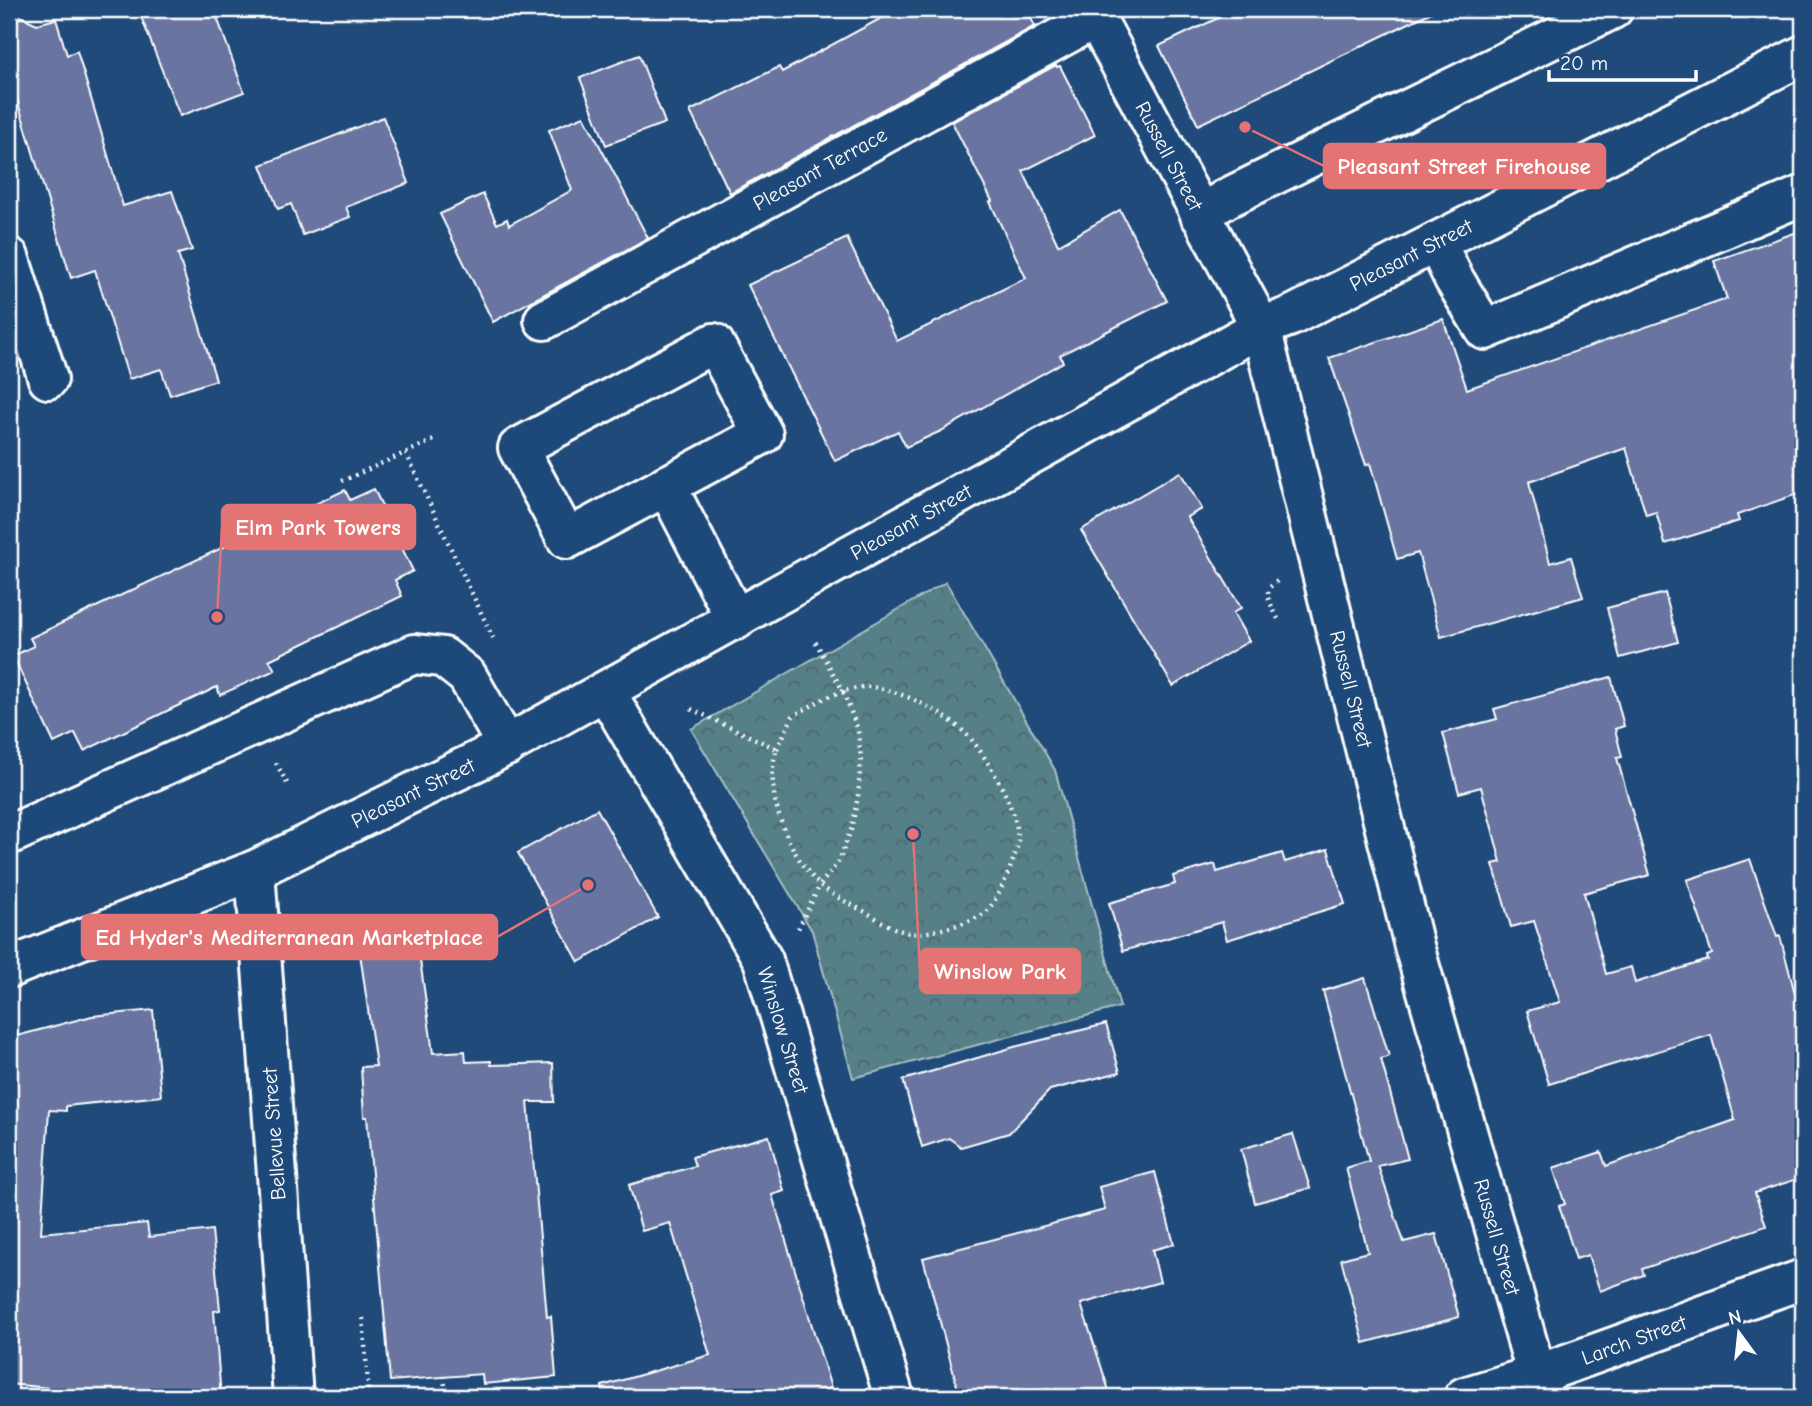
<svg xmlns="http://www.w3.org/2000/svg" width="1812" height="1406" font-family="'Comic Neue',sans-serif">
	<defs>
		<pattern id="park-crowns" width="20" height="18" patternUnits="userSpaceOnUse" patternTransform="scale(1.75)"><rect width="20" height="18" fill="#548088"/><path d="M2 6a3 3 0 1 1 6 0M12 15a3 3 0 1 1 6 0" fill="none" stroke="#50666a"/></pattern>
	</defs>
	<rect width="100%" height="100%" fill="#1f4a7a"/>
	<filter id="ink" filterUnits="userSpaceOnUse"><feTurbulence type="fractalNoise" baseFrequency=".0143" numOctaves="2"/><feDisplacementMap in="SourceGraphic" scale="14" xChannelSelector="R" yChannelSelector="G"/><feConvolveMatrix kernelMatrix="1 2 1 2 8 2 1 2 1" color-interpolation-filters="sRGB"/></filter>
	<g filter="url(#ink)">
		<path fill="url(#park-crowns)" stroke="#aac0c4" stroke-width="2" d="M 946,582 L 1055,770 L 1120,1007 L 853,1078 L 812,931 L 691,729 Z"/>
		<g fill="#6974a0" stroke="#fff" stroke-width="2">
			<path d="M 138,9 L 214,9 L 244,92 L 180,116 Z"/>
			<path d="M 898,9 L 1026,9 L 1035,26 L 730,193 L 690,111 L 779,67 L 782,72 Z"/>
			<path d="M 1237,9 L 1438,9 L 1198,125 L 1159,46 Z"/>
			<path d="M 9,11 L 37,24 L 56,19 L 67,55 L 77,51 L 123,206 L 172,191 L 192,250 L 178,254 L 216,380 L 170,395 L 161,369 L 129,379 L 95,270 L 71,278 L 16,96 L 9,96 Z"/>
			<path d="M 639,55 L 665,123 L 606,145 L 580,78 Z"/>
			<path d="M 1056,65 L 1057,67 L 1060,66 L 1095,135 L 1023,171 L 1058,245 L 1120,210 L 1167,301 L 1060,355 L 1063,362 L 941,431 L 906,447 L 898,431 L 835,461 L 748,285 L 847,238 L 897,341 L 1026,278 L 990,202 L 992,201 L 952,122 Z"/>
			<path d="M 584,116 L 648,238 L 493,322 L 440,214 L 483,194 L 497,224 L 507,219 L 509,225 L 572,190 L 549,130 Z"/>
			<path d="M 383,117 L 409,183 L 346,207 L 350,217 L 303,235 L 291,204 L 278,209 L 261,165 Z"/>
			<path d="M 1803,230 L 1803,492 L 1737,515 L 1739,521 L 1665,544 L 1656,512 L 1646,515 L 1626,448 L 1529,482 L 1550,563 L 1571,557 L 1583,597 L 1441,637 L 1418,553 L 1397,559 L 1370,463 L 1366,465 L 1329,358 L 1443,319 L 1467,389 L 1727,299 L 1714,261 Z"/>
			<path d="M 1180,472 L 1202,509 L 1187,517 L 1241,608 L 1233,613 L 1249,641 L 1173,686 L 1081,530 Z"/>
			<path d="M 374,489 L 413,571 L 395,580 L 402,596 L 269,660 L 275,670 L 220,695 L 217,687 L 84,751 L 75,733 L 54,743 L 13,656 L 34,646 L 30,638 L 345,490 L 350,500 Z"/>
			<path d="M 1665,593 L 1678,642 L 1620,658 L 1607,608 Z"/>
			<path d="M 1611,677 L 1624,726 L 1615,729 L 1622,757 L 1617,758 L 1650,875 L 1584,893 L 1606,974 L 1631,967 L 1635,983 L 1708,960 L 1707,956 L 1712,954 L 1687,880 L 1750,859 L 1777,937 L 1780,936 L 1803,1024 L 1803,1177 L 1755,1193 L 1766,1226 L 1642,1269 L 1644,1275 L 1600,1291 L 1588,1255 L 1576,1259 L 1559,1206 L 1565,1204 L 1553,1168 L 1601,1152 L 1606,1166 L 1735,1120 L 1711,1035 L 1549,1084 L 1527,1011 L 1560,1002 L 1534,921 L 1511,927 L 1493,864 L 1501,862 L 1481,787 L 1459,793 L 1443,733 L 1497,719 L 1494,709 Z"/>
			<path d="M 597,809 L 658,917 L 579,962 L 518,853 Z"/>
			<path d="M 1328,849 L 1345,904 L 1227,940 L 1222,922 L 1123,951 L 1109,903 L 1175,884 L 1173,876 L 1215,864 L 1217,872 L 1282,853 L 1285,862 Z"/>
			<path d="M 415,924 L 433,1053 L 465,1051 L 466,1062 L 491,1061 L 491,1065 L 553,1063 L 554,1102 L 528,1102 L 547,1317 L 551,1316 L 556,1377 L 483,1384 L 482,1374 L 390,1381 L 367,1117 L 364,1117 L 361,1067 L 376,1066 L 357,932 Z"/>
			<path d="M 1365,978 L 1389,1056 L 1381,1059 L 1408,1159 L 1378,1166 L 1404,1242 L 1436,1234 L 1459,1317 L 1364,1343 L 1341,1259 L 1368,1252 L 1346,1168 L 1369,1161 L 1323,991 Z"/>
			<path d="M 153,1010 L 161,1096 L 66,1106 L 66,1111 L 49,1110 L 41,1233 L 147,1223 L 149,1237 L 212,1230 L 220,1310 L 214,1311 L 221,1397 L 100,1397 L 100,1393 L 9,1384 L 9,1038 L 92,1016 Z"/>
			<path d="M 1106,1024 L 1120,1072 L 1050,1090 L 1009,1133 L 961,1147 L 949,1138 L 922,1147 L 903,1080 L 1014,1047 Z"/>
			<path d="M 1293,1134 L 1310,1188 L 1255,1203 L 1241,1149 Z"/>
			<path d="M 769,1136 L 784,1191 L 772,1195 L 831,1388 L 798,1397 L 604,1397 L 602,1386 L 710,1355 L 670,1223 L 642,1231 L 629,1185 L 695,1166 L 692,1157 Z"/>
			<path d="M 1155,1172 L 1174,1244 L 1152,1250 L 1160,1282 L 1081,1304 L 1111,1397 L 960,1397 L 923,1258 L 1105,1210 L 1099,1187 Z"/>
		</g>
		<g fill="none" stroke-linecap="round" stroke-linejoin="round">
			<defs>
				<g id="minor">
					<path d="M 1091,9 L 1261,327 L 1414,946 L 1543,1397"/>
					<path d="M 1200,215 L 1227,198 L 1613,9"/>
					<path d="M 1436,242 L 1454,279 L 1485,330 L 1803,195"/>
					<path d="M 9,257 L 48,379"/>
					<path d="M 544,320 L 1096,18"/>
					<path d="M 714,343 L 763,434 L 567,539 L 518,448 Z"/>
					<path d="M 666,485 L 736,620"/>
					<path d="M 606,692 L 763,960 L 894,1397"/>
					<path d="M 9,835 L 414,654 L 443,657 L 467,676 L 507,746"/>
					<path d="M 255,870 L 293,1397"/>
					<path d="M 1464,1397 L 1536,1375 L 1803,1279"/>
				</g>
				<path id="major" d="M 9,968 L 255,870 L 489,755 L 1261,327 L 1291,316 L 1803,55"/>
			</defs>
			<use href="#minor" stroke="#fff" stroke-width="44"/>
			<use href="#major" stroke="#fff" stroke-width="44"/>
			<g stroke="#fff" stroke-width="4.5" stroke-dasharray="2 5" stroke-linecap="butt">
				<path d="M 406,453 L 493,638"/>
				<path d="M 342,481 L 434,440"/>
				<path d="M 1277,581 L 1270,587 L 1267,596 L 1279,621"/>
				<path d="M 691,709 L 777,749 C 762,790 788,854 819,884 C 832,896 853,905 869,914 C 881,921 897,932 912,933 C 927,935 976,922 987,911 C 998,900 1018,854 1018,839 C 1018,810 989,761 971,739 C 950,715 901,689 869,687 C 861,686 851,690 843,691 L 858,730 L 861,759 L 858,797 L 851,830 L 839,861 L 820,885 L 798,929"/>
				<path d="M 777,749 L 793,716 L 825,698 L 843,691 L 814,639"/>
				<path d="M 276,763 L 288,785"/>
				<path d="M 363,1318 L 369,1397"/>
				<path d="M 444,1376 L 446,1397"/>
			</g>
			<use href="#minor" stroke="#1f4a7a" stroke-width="38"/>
			<use href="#major" stroke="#1f4a7a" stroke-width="38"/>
		</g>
	</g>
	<g text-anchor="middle" stroke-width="5" stroke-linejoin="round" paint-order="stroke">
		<g font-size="21" fill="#fff" stroke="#1f4a7a">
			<text transform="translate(1169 156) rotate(62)" y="7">Russell Street</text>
			<text transform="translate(820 169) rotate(-29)" y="7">Pleasant Terrace</text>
			<text transform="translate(1411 255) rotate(-27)" y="7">Pleasant Street</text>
			<text transform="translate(911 522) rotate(-29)" y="7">Pleasant Street</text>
			<text transform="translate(1351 689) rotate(76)" y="7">Russell Street</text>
			<text transform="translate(413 793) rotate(-26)" y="7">Pleasant Street</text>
			<text transform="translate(783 1030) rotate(73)" y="7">Winslow Street</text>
			<text transform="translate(274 1134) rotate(-94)" y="7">Bellevue Street</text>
			<text transform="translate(1497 1237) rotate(74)" y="7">Russell Street</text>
			<text transform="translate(1634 1340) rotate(-20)" y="7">Larch Street</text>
		</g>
	</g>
	<path fill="none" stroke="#e47373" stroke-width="2.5" d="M1245 127L1324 166M217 617L222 527M588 885L497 937M913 834L920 971"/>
	<g fill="#e47373" stroke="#1f4a7a" stroke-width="2.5">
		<circle cx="1245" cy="127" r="7"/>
		<circle cx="217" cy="617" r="7"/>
		<circle cx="588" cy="885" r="7"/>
		<circle cx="913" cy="834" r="7"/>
	</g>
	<g fill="#e47373" stroke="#e47373" stroke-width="2.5">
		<rect x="1324" y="144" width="281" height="44" rx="7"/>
		<rect x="222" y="505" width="193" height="44" rx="7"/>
		<rect x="82" y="915" width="415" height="44" rx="7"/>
		<rect x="920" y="949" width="160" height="44" rx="7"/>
	</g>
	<g font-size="23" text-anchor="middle" font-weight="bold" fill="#fff">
		<text x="1464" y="174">Pleasant Street Firehouse</text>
		<text x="318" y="535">Elm Park Towers</text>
		<text x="289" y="945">Ed Hyder's Mediterranean Marketplace</text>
		<text x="1000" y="979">Winslow Park</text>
	</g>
	<rect width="1812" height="1406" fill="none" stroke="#1f4a7a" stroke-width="35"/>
	<rect x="18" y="18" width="1777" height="1371" fill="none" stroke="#fff" stroke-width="2.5" filter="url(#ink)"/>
	<g transform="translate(1739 1333) rotate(345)" stroke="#1f4a7a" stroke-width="5" paint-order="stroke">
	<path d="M0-5L12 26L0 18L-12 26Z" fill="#ffffff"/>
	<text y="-10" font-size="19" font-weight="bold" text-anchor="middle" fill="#ffffff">N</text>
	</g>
	<path d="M1549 70v10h147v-10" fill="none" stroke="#ffffff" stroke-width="3.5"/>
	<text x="1560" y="70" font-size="21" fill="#ffffff" stroke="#1f4a7a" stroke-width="5" paint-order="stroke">20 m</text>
</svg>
